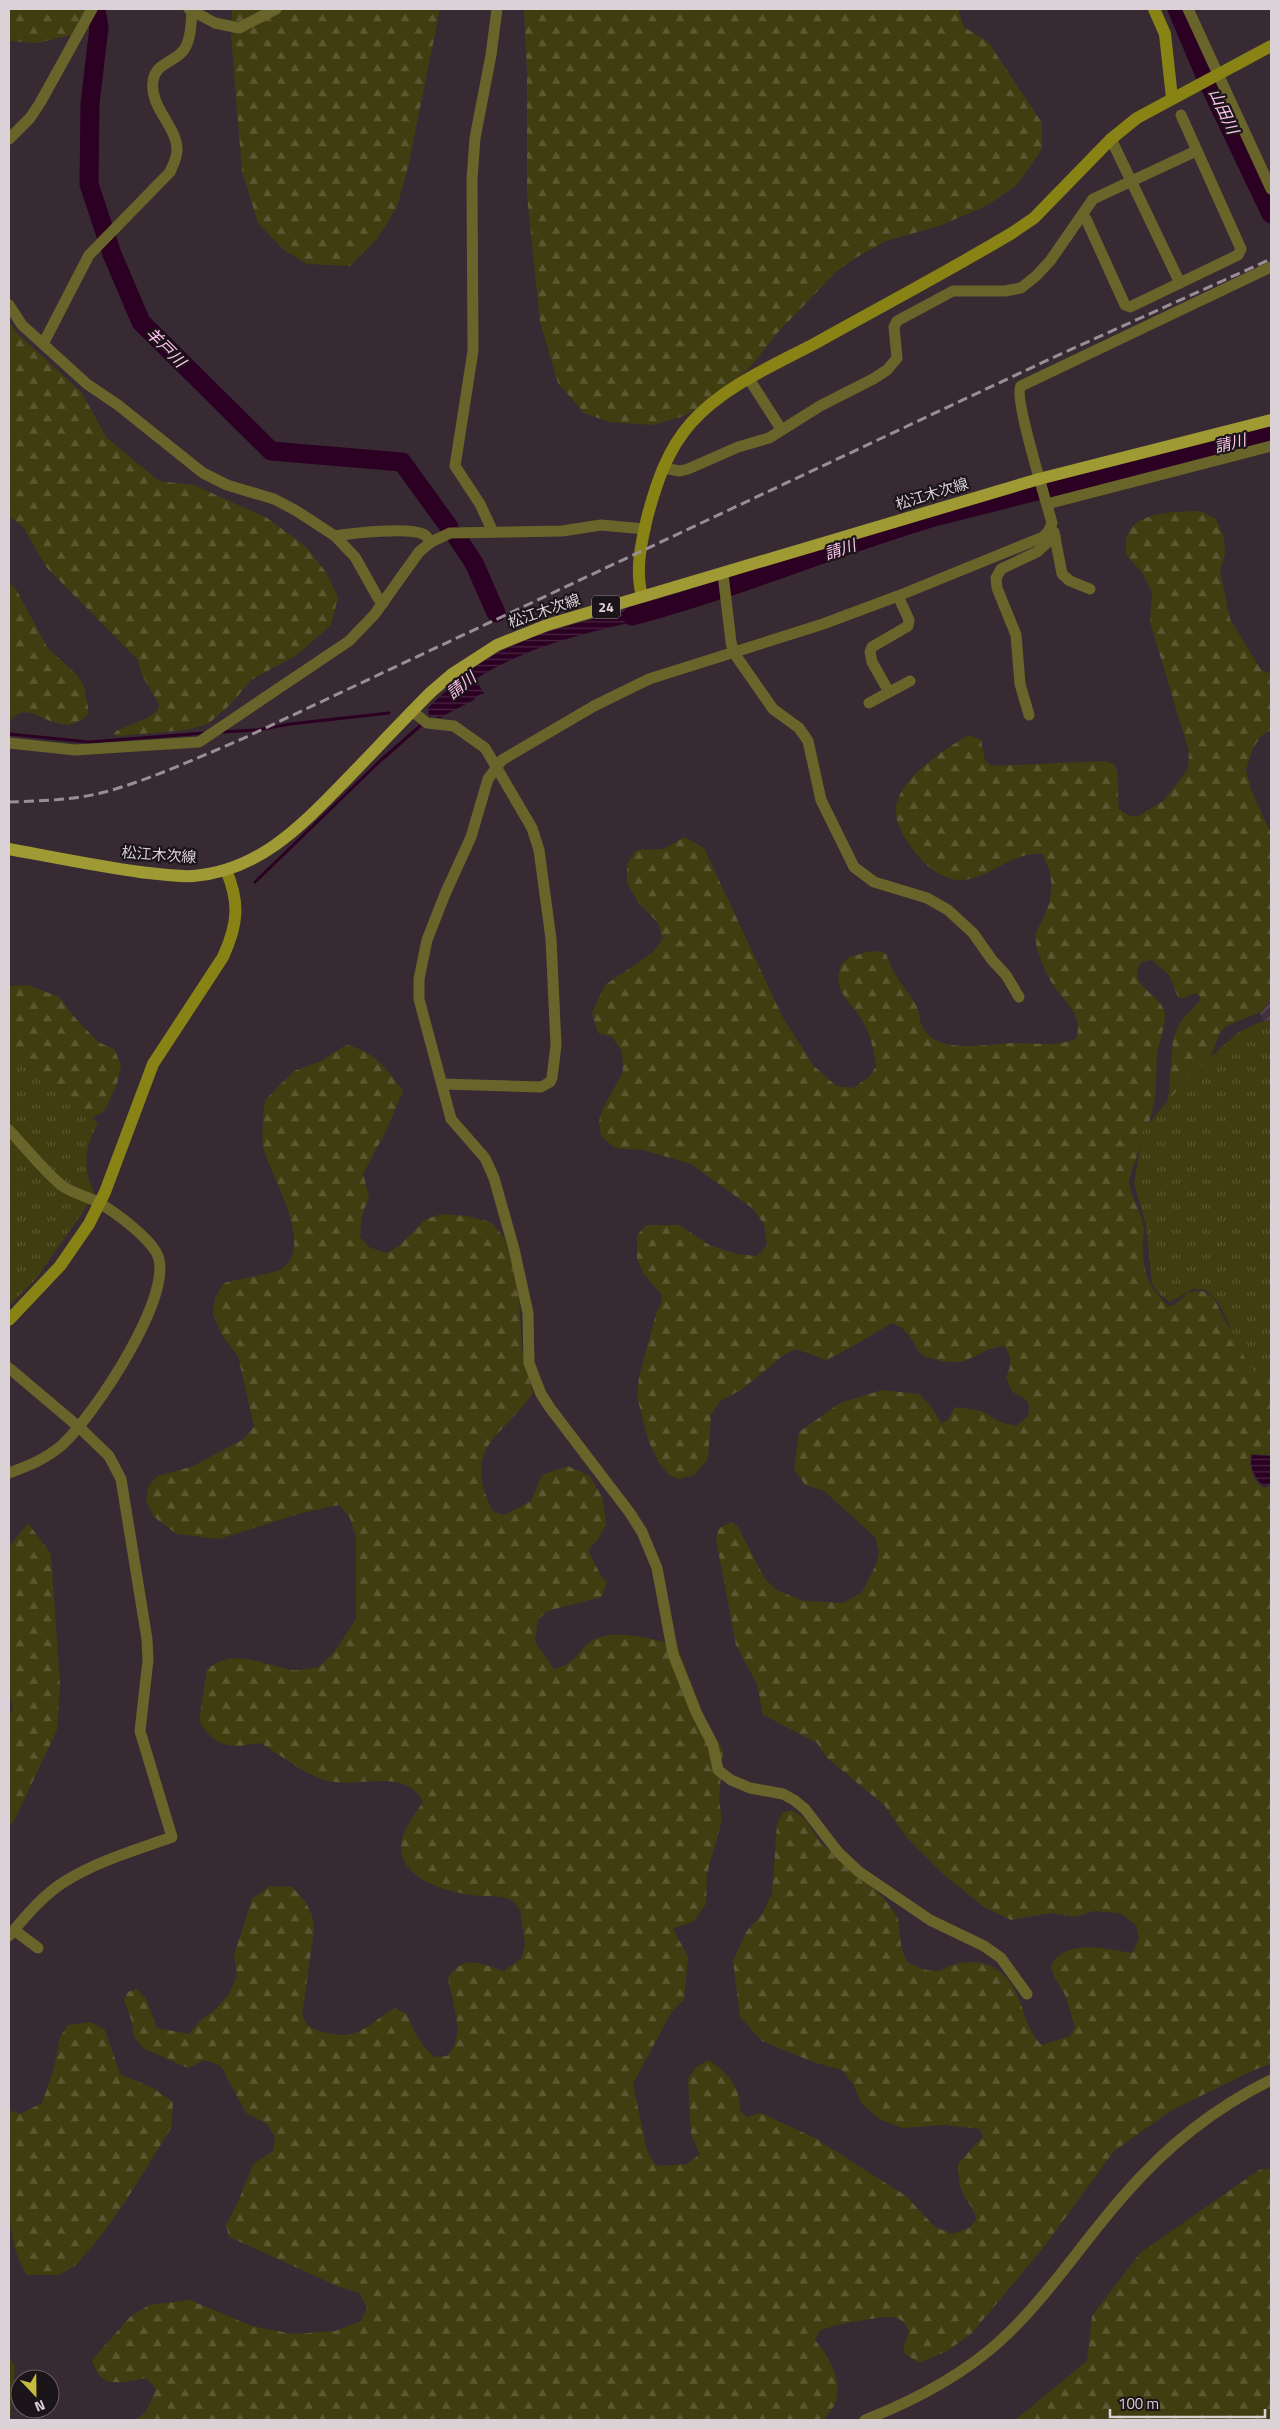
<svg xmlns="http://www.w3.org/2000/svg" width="1280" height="2429" font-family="'Titillium Web','Noto Sans JP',sans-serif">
	<defs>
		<pattern id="industrial-furrows" width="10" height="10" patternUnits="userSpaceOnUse" patternTransform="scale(1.25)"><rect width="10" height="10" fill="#44313f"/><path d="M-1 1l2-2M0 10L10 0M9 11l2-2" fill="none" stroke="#5e4e5a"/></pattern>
		<pattern id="forest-firs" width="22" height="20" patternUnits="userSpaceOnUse" patternTransform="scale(1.25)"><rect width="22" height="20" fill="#403d10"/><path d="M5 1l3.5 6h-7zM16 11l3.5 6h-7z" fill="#5b5832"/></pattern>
		<pattern id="park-tufts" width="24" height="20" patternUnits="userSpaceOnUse" patternTransform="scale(1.25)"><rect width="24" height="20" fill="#403d10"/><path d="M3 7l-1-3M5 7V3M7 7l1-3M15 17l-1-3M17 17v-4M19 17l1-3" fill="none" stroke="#5b5832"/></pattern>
		<pattern id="water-rules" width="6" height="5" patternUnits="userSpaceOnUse" patternTransform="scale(1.25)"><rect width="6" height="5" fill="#2c0023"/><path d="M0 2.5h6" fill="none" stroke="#4a2442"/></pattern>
	</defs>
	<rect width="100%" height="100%" fill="#372a33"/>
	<path fill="url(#industrial-furrows)" d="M 1271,991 L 1271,1068 L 1252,1051 L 1264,1021 L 1258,1009 Z"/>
	<g fill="url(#forest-firs)">
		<path d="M 9,9 L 93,9 L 75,34 L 38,43 L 9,41 Z"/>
		<path d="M 232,9 L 440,9 L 408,167 L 397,207 L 377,239 L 350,266 L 307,264 L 284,250 L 258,223 L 242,171 L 231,35 Z"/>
		<path d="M 524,9 L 958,9 L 964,27 L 988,42 L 1042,123 L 1042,149 L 1017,185 L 988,205 L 939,226 L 886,241 L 857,257 L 837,271 L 778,332 L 751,366 L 716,397 L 684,416 L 653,425 L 609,422 L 584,413 L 558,383 L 540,322 L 527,196 L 527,71 Z"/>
		<path d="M 9,322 L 18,334 L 81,392 L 107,438 L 159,481 L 194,485 L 267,518 L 305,546 L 326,572 L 338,597 L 331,625 L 297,655 L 251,680 L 231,704 L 208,724 L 187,730 L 118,736 L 113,735 L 116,731 L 147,718 L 158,710 L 159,704 L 142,675 L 138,660 L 47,568 L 25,530 L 15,520 L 9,518 Z"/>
		<path d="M 1201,511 L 1216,519 L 1224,537 L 1225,554 L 1220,571 L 1230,619 L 1261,670 L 1271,673 L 1271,730 L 1261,736 L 1253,748 L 1246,770 L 1251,790 L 1271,833 L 1271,995 L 1263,1011 L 1226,1026 L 1219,1034 L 1207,1068 L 1169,1136 L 1168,1101 L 1173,1039 L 1180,1022 L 1199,1002 L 1200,996 L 1196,993 L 1184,998 L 1178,997 L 1169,975 L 1152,960 L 1142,962 C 1124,984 1161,994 1165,1013 C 1166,1023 1159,1043 1157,1054 C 1156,1074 1157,1092 1152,1112 C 1146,1136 1135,1157 1129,1181 C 1130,1197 1140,1209 1143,1224 C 1145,1233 1142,1243 1143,1252 C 1144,1277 1150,1288 1168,1306 L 1174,1305 L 1189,1292 L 1203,1291 L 1214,1298 L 1225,1321 L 1265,1377 L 1271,1375 L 1271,1455 L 1251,1454 C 1248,1466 1253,1483 1264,1488 L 1271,1486 L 1271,2064 L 1254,2070 L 1172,2110 L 1114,2151 L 1043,2248 L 972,2333 L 947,2351 L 919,2363 L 904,2353 L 904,2346 L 909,2332 C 907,2325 901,2318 893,2317 C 879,2316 834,2325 820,2330 L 815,2340 C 829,2357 842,2378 836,2401 C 834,2408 827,2415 823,2420 L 135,2420 L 146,2412 L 156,2389 L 146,2378 C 122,2382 100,2391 92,2360 L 130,2317 L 149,2305 L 190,2300 L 252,2326 L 293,2334 L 335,2331 L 361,2321 L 367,2307 L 359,2293 L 337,2286 L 229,2237 L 226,2225 L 238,2202 L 253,2164 L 273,2151 L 275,2137 L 267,2124 L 246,2113 L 221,2066 L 205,2060 L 188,2068 L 143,2048 L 134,2037 L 132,2022 L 124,2000 L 128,1992 L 136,1989 L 146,1999 L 157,2028 L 189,2034 L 200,2021 L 216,2009 L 228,1995 L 237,1976 L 234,1955 L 252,1899 L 270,1886 L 292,1887 C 319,1914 315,1924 310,1958 C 307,1977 306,1995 302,2013 C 305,2024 309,2028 320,2031 C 358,2043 366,2025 395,2008 L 407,2014 C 413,2031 421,2045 434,2057 L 447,2056 C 467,2036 452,2003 448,1978 C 463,1954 481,1963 503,1971 L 521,1959 L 525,1944 L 520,1909 C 517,1906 513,1901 509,1899 C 498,1895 482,1897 470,1895 C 443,1891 393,1876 402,1839 C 404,1827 416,1813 423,1802 C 407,1769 365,1786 335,1782 C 308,1779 284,1756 260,1743 C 231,1748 216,1749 199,1721 L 207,1669 C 237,1647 261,1665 292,1670 C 300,1671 311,1668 319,1667 L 335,1651 L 356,1619 L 356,1537 L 350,1518 L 339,1505 L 302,1513 L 219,1539 L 177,1534 L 154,1517 L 146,1500 L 148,1487 L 157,1476 L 191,1467 L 242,1440 L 254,1427 L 238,1356 L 222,1335 L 213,1314 L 215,1298 L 224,1283 C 235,1280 274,1273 280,1270 C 317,1248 271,1177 264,1150 C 260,1135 264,1115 265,1100 L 294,1071 L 321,1061 L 346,1045 C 374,1051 386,1068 403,1091 L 386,1131 L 363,1174 L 369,1196 L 361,1219 L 360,1237 L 369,1247 L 386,1253 L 399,1246 L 426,1219 L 442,1214 L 467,1216 L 491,1222 L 504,1238 L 518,1283 L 522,1350 L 533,1393 C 499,1441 461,1446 493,1512 L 504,1515 L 531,1501 L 542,1475 L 568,1466 L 590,1476 L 603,1499 L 606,1525 L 598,1539 L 588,1550 L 601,1576 L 607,1582 L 602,1597 L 547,1611 L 538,1620 L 535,1642 L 554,1669 C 579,1663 576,1650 593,1640 C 614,1628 655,1640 677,1645 L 705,1719 L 723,1750 L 719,1800 L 722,1820 L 707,1874 L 706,1904 L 694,1921 L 673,1929 L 688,1957 L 684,2000 L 672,2011 L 633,2084 L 647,2151 L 656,2166 L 687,2164 L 700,2154 L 691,2135 L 688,2079 L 696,2067 L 709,2060 C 727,2073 741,2087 740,2110 L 747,2117 L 761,2113 L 815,2138 L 906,2196 L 935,2227 L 953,2234 L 969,2228 L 976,2220 C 975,2210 971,2207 966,2199 C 959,2188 958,2176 958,2164 L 983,2136 L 980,2129 L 943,2125 L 902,2128 L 879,2119 L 861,2103 L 853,2084 L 842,2070 L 813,2062 L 762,2041 L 740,2017 L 733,1961 L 746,1932 L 763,1913 L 772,1893 L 777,1825 L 782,1813 L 791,1810 L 804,1818 L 821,1843 L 883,1897 L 898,1918 L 901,1946 L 907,1962 C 915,1966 925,1971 935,1971 C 941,1972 947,1966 953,1965 C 964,1961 980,1961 991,1966 C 1027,1985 1019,2026 1042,2045 L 1070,2036 L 1075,2027 L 1065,1995 L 1054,1977 L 1051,1965 C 1068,1938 1105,1949 1132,1953 L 1139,1939 L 1136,1925 L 1120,1913 L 1094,1911 L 1075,1917 L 1050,1913 L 1011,1920 L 984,1907 L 943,1874 L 906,1837 L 885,1806 L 827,1758 L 817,1743 L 763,1715 L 757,1684 L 736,1645 L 716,1539 L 719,1528 L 732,1522 L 738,1527 L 765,1579 L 778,1591 L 804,1601 L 843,1603 L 862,1592 L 876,1565 L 879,1552 L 875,1537 L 824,1491 L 805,1485 L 794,1469 L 799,1432 L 840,1403 L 882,1390 L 919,1394 L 931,1406 L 941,1423 L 948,1420 L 955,1407 L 982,1411 L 1000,1422 L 1016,1426 L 1028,1416 C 1032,1397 1024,1400 1013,1392 C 1010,1389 1008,1381 1006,1377 C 1012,1365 1012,1357 1004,1346 C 973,1350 970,1370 934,1359 C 929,1358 924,1357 920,1353 C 910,1339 909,1329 892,1323 L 848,1349 L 826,1360 L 796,1349 L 784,1355 L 741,1390 L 720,1401 L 711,1415 L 708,1459 L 694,1475 L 679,1479 L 669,1475 L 659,1463 L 648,1440 L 637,1396 L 639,1377 L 656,1314 L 662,1302 L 661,1294 L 643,1273 L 637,1258 L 637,1235 L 647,1225 L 679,1225 L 711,1246 L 737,1254 L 757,1256 L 767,1245 L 764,1224 L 752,1208 L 691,1164 L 643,1150 L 615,1148 L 601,1136 L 599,1121 L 603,1108 L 623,1072 L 622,1051 L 612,1037 L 598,1033 L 592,1013 L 605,985 L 652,953 L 663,939 L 658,923 L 638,902 L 627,883 L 627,864 L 636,850 L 663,849 L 685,837 L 704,848 L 782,1016 L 813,1065 L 836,1086 L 853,1088 L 869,1077 L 876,1066 C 874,1051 871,1035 863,1022 C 853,1003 832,992 840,968 C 842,962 849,956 857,955 C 868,952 876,949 886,954 C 894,977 902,983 915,1003 C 920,1011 918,1022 925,1031 C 941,1054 988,1044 1012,1043 C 1033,1043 1057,1047 1076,1039 C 1085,1013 1061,1000 1050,980 C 1044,969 1039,956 1036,944 C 1033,933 1040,926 1044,916 C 1054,896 1054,873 1042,854 C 1013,850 989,880 960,880 C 944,880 928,868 918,856 C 909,845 899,831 896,816 C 891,783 944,749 969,735 L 981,740 L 985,760 L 991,766 L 1105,761 L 1115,765 C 1120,778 1117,794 1119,809 L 1128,815 L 1137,817 L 1164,800 L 1188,769 L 1189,752 L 1150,622 L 1152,592 L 1141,571 L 1126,555 C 1126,550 1125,541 1127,536 C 1135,510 1179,512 1201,511 Z"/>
		<path d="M 9,583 L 16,589 L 47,647 L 77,675 L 84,686 L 89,713 C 62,743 37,704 18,714 C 15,715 11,720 9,722 Z"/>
		<path d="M 28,985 L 59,997 L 76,1019 L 98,1042 L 114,1049 L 121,1065 L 117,1084 L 105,1110 L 90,1120 L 9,1085 L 9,986 Z"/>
		<path d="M 28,1523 L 51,1554 L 60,1685 L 57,1730 L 13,1823 L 9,1824 L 9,1712 L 13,1710 L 9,1692 L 9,1547 Z"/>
		<path d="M 91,2022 L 105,2030 L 120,2074 L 153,2088 L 173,2102 L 171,2128 L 127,2199 L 100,2237 L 76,2265 L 59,2275 L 27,2275 C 0,2235 9,2159 9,2110 L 20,2114 L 42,2103 L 54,2068 L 60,2037 L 68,2025 Z"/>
		<path d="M 1271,2168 L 1271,2420 L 1015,2420 L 1087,2361 L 1092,2316 L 1140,2253 L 1259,2170 Z"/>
		<path d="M 9,2357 L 15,2366 L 10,2420 L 9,2420 Z"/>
	</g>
	<g fill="url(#park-tufts)">
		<path d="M 1271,1020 L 1271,1375 L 1268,1378 C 1240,1376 1231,1307 1208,1292 C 1204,1289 1198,1289 1193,1289 L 1170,1302 L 1158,1293 L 1152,1283 L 1146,1225 L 1134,1184 L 1143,1130 L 1187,1079 L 1236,1034 L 1257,1023 Z"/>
		<path d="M 9,1056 L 98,1123 C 84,1150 82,1167 95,1195 L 36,1279 L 9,1306 Z"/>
	</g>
	<g fill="url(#water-rules)">
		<path d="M 655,604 L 658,616 C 595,631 530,644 476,679 L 484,694 L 480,694 L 472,701 L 439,718 L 433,715 L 429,717 L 428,708 C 445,692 461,676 481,663 C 531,630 597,619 655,604 Z"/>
		<path d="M 1252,1455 L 1271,1456 L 1271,1483 L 1264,1486 C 1255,1479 1249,1467 1252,1455 Z"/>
	</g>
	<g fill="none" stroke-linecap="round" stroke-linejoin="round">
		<g stroke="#2c0023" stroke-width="3">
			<path d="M 221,732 L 257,730 L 290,724 L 389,713"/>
			<path d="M 9,734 L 89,742 L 205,733"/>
			<path d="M 255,882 L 380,761 L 420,726"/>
		</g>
		<g stroke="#2c0023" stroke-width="19">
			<path d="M 96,9 L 99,27 L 90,104 L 89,184 L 112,254 L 141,322 L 271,451 L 402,462 L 449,527"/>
			<path d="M 1177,9 L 1207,80 L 1271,214"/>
			<path d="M 456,536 L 474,563 L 496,613"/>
			<path d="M 632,616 C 736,589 835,546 938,516 L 1271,432"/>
		</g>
		<g stroke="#69652a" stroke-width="11">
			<path d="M 189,9 L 215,23 L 239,28 L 276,9"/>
			<path d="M 1188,9 L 1271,189"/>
			<path d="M 9,139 L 30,118 L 40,103 L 92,9"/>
			<path d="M 1111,139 L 1180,283"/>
			<path d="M 1082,217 L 1086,219 L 1125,305 L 1130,307 L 1238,255 L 1241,249 L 1181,115"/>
			<path d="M 9,305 L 22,325 L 87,384 L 118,405 L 203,473 L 227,485 L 274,499 L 295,510 L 335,536 L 355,557 L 378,598 L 383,603"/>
			<path d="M 43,344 L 89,255 L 170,172 C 173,165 177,158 177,150 C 177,126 149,107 153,81 C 155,64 172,63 182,52 C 191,43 191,23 192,11"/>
			<path d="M 749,379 L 781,429"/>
			<path d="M 663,468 L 680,471 L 688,469 L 738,447 L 769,438 L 820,406 L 873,379 L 887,370 L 897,358 L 894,327 L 897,321 L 953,291 L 1005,291 L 1021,288 L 1036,276 L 1050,261 L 1093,199 L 1196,151"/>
			<path d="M 1047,504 L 1271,446"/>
			<path d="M 493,532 L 480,504 L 455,466 L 473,351 L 472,179 L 475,138 L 491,55 L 497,9"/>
			<path d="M 1054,532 L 1062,574 L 1070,581 L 1090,589"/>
			<path d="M 335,536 C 353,533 408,527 423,534 C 426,535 428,539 431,542"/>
			<path d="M 723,574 L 731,642 L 734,653 L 773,709 L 799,728 L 808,741 L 821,800 L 854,867 L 874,882 L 927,898 L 948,910 L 973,933 L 992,960 L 1006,975 L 1019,997"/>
			<path d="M 889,692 L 872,662 L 870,652 L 872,647 L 908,626 L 909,620 L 898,596"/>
			<path d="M 869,703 L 910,681"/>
			<path d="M 412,711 L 427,723 L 454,726 L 485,748 L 488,753 L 532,828 L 539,850 L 551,939 L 556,1045 L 552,1078 L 550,1082 L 541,1087 L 442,1084"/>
			<path d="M 1029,715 L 1020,684 L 1016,635 L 997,588 L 996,578 L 1001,569 L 1037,552 L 1055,536"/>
			<path d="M 9,743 L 75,750 L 199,742 L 349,641 L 374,615 L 419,552 L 431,542 L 450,533 L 562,531 L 601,525 L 645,529"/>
			<path d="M 9,1130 C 26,1148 42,1169 61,1185 C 71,1193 87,1196 99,1203 C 115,1212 146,1235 156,1252 C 179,1290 92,1418 62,1445 C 46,1459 28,1466 9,1473"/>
			<path d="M 9,1368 L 80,1428 L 109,1456 L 121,1479 L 147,1639 L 148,1660 L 140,1731 L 172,1837 C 136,1850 97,1861 64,1882 C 43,1895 25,1917 9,1936"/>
			<path d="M 14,1930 L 38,1948"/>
			<path d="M 1027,1994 L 1001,1958 L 984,1946 L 930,1920 L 858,1871 L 838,1852 L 805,1809 L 794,1800 L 783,1794 L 750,1788 L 731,1780 L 718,1770 L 713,1745 L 696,1712 L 673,1654 L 657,1568 L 642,1532 L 630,1513 L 550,1408 L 541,1394 L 529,1363 L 528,1313 L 514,1249 L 494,1178 L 485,1158 L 451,1119 L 419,999 L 419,979 L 427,940 L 445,894 L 471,837 L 488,779 L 502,760 L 594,706 L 649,679 L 823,624 L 898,596 L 1043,537 L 1048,532 L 1052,523 C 1047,504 1013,396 1021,386 L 1271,267"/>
			<path d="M 865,2420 C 913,2401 962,2376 1001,2340 C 1048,2297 1083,2241 1126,2193 C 1166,2147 1216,2107 1271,2080"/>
		</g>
		<g stroke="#898315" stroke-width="12">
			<path d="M 1154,9 L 1165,34 L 1172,98"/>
			<path d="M 642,596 C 635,570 641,544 647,518 C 656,484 667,450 691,423 C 723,387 772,366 814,344 C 880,307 947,272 1012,233 L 1034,218 L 1111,139 L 1137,118 L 1271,46"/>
			<path d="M 9,1320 L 60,1266 L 89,1224 L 105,1192 L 153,1064 L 223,957 C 238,924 240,903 226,870"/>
		</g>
		<path stroke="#a09a34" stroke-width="12" d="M 9,849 C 52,857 96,866 140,872 C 157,874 176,877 193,876 C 260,871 303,824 347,779 C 375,750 403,720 431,692 L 452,674 L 497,645 L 547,625 L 1039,479 L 1271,420"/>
		<path stroke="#988e94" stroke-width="3" stroke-dasharray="10 5" stroke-linecap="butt" d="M 9,802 C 40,801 74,800 105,792 C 152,779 197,758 242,739 L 1052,358 L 1271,259"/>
	</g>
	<g text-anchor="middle" stroke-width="4.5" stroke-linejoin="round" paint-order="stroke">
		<rect fill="#1b1519" stroke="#a1999e" stroke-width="1" x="592" y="595.5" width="28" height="23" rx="4"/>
		<g font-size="14" font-weight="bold" fill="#dad2d7">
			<text x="606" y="612">24</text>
		</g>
		<g font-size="15" fill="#dad2d7" stroke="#1b1519">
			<text transform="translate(932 494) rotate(-17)" y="5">松江木次線</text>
			<text transform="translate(544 611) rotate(-19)" y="5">松江木次線</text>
			<text transform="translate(159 855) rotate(4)" y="5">松江木次線</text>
		</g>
		<g font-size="16" font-style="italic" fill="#ffc1ed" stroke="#1b1519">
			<text transform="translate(1224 111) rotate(65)" y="6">山田川</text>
			<text transform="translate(166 347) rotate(45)" y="6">羊戸川</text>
			<text transform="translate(1230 443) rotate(-14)" y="6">請川</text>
			<text transform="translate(840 549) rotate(-18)" y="6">請川</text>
			<text transform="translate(461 685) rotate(-39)" y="6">請川</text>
		</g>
	</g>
	<rect width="1280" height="2429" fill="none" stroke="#dad2d7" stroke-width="20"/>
	<g transform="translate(35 2394) rotate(158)"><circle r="24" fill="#1b1519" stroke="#676165"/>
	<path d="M0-4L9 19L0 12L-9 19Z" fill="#c4bc3e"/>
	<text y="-8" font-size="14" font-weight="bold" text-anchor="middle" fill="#dad2d7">N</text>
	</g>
	<path d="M1110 2409v8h155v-8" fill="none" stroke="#dad2d7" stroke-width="2.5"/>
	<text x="1118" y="2409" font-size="15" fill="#dad2d7" stroke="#1b1519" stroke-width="4" paint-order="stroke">100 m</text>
</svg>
